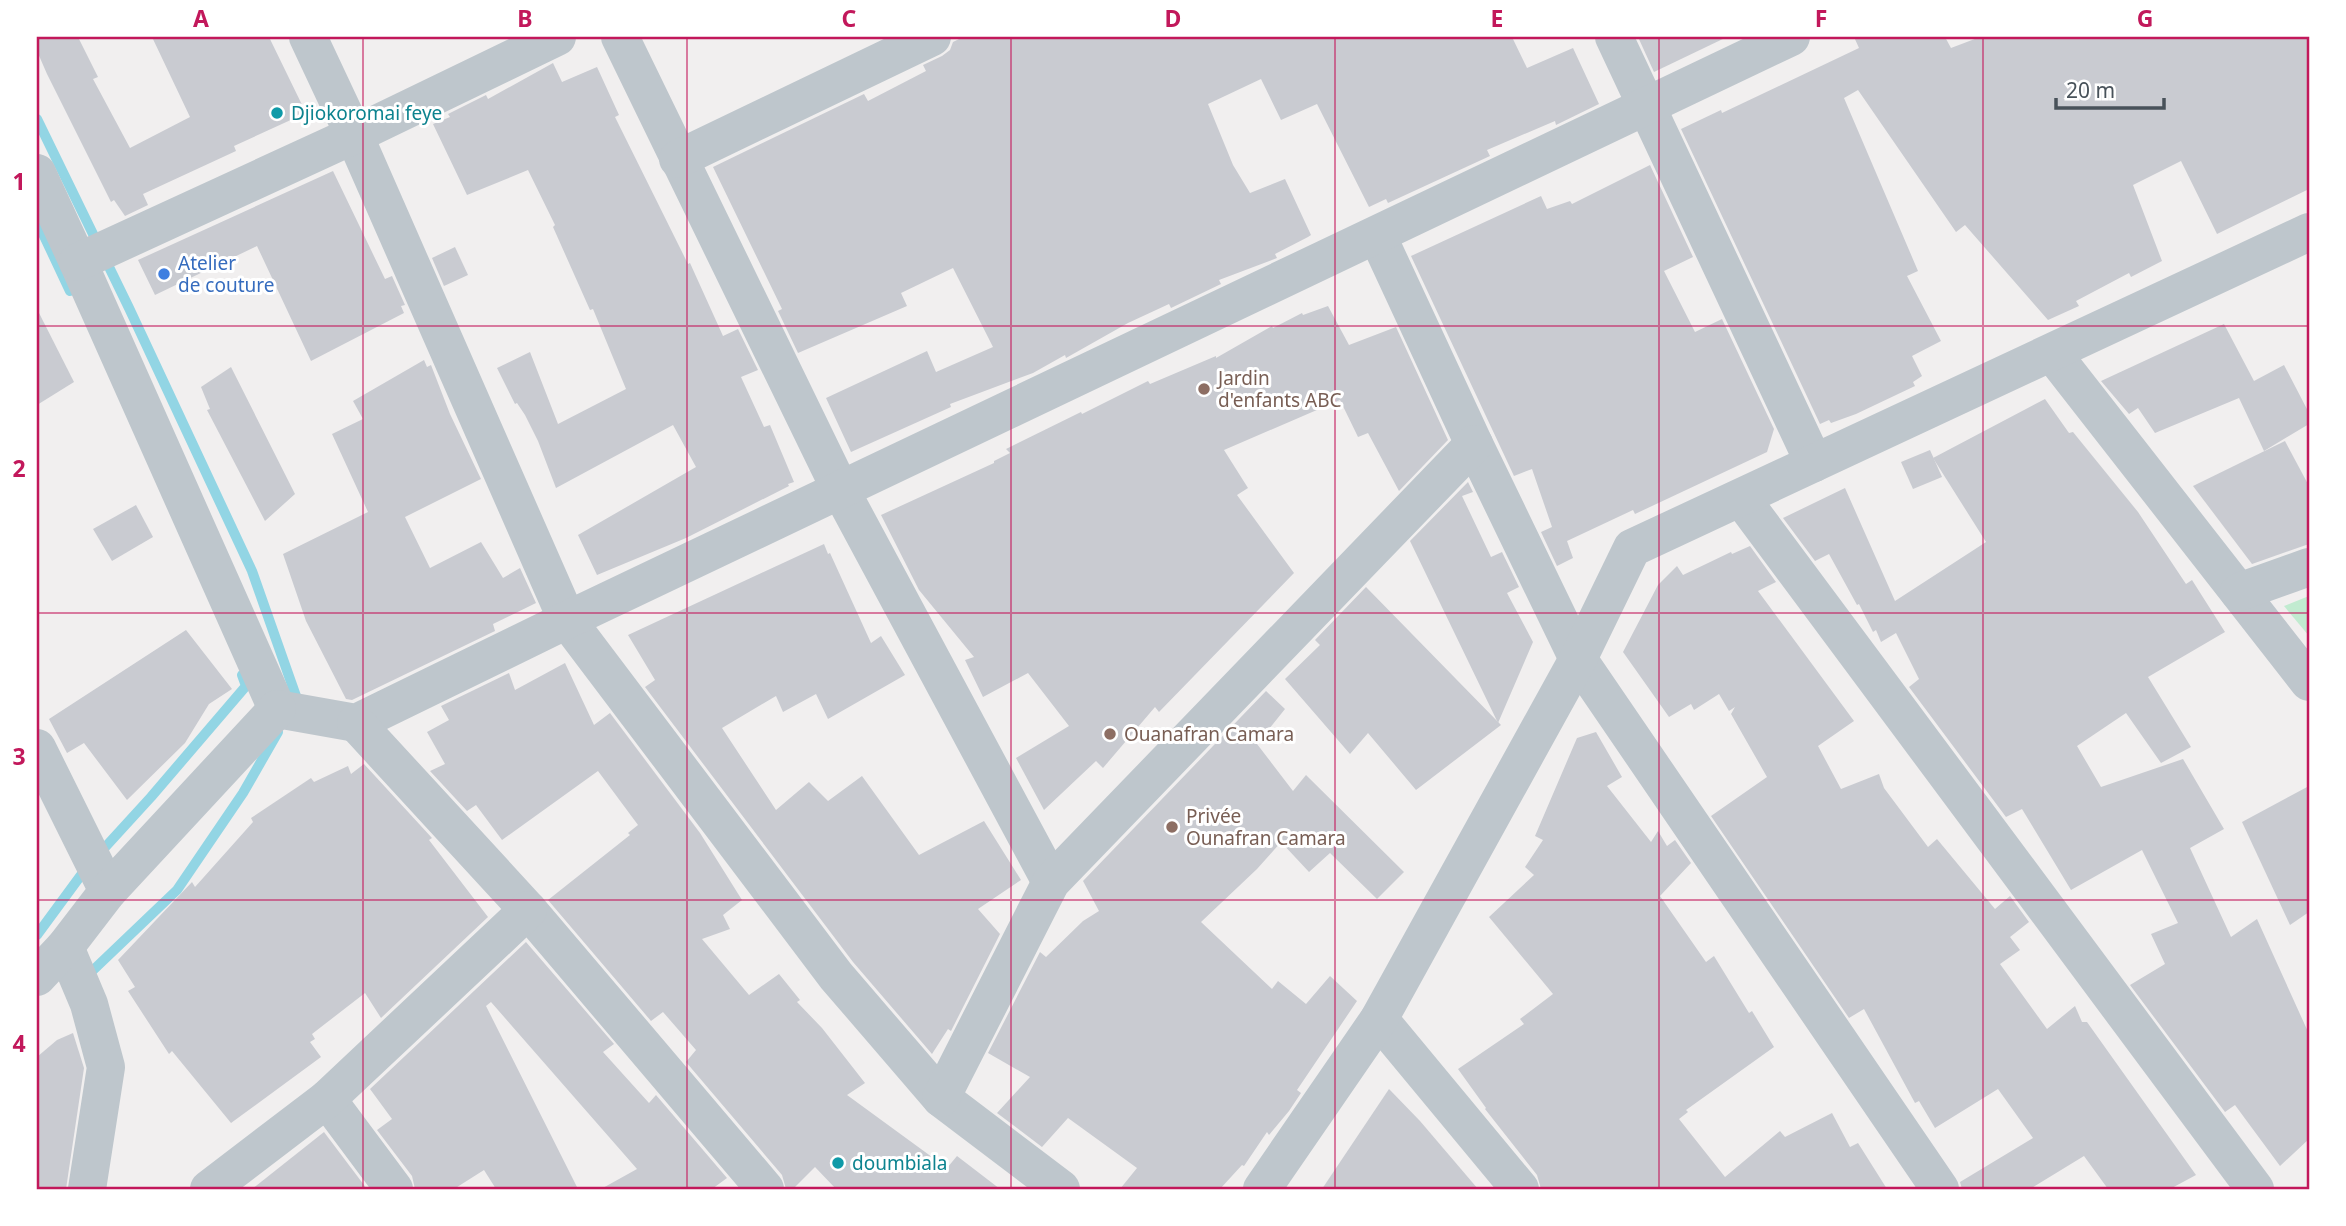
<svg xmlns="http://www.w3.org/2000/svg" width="2346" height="1226" font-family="'Noto Sans',sans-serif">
	<rect width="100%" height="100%" fill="#f1efef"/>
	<path fill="#c1ebd0" d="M 2309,596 L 2309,636 L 2284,606 Z"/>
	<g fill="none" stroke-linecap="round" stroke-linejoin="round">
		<g stroke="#92d5e4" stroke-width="10">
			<path d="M 37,119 L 129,308 L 252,571 L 297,699 L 294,703"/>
			<path d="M 37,221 L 70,291"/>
			<path d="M 98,855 L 151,797 L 246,686 L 242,675"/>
			<path d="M 37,935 L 87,867"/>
			<path d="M 89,977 L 88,975 L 177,890 L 243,793 L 278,732"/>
		</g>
	</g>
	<g fill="#c9cbd1">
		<path d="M 37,37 L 78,37 L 98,77 L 93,79 L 130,148 L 190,117 L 152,37 L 269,37 L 306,113 L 234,146 L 236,151 L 143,194 L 148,205 L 125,216 L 114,200 L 111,202 L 47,74 L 37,51 Z"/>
		<path d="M 963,37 L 1512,37 L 1527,68 L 1573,48 L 1599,104 L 1556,125 L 1555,121 L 1487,150 L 1490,156 L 1388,203 L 1386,199 L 1369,207 L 1317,104 L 1281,120 L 1261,79 L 1208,104 L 1233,165 L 1250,193 L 1285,179 L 1311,235 L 1308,237 L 1275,254 L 1277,258 L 1219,280 L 1221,284 L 1171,308 L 1169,304 L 1128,323 L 1066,358 L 1065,355 L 1033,373 L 950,404 L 951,407 L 851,452 L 826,398 L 927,351 L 936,372 L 993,347 L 953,268 L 901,293 L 907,306 L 798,353 L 778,311 L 782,309 L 713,167 L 864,94 L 868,101 L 926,71 L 923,65 L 942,56 L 950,50 L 953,42 Z"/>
		<path d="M 1638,37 L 1727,37 L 1654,72 Z"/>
		<path d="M 1854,37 L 1945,37 L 1951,48 L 1980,37 L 2309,37 L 2309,189 L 2217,234 L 2181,161 L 2133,185 L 2162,261 L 2131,277 L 2129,273 L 2076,301 L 2079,306 L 2048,320 L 1965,225 L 1956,232 L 1858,90 L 1844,98 L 1918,271 L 1907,276 L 1941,341 L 1912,356 L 1922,376 L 1913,382 L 1915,386 L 1856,414 L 1831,423 L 1829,420 L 1820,424 L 1681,129 L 1721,110 L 1722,113 L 1859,48 Z"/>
		<path d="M 553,63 L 562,82 L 597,67 L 619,115 L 615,117 L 688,264 L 690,263 L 723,336 L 738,329 L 758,370 L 741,377 L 764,427 L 770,425 L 794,482 L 788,484 L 789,486 L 686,538 L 597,575 L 578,535 L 696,467 L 673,425 L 556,488 L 538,441 L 525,415 L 517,403 L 515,404 L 497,368 L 530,352 L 558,424 L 626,389 L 593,309 L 590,310 L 553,227 L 555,225 L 528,170 L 467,195 L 433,124 L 450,117 L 448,114 L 486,95 L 488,99 Z"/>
		<path d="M 1650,165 L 1693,257 L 1664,271 L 1695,332 L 1722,319 L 1774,429 L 1767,452 L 1635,514 L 1633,510 L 1567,541 L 1573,558 L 1557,566 L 1541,532 L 1552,527 L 1532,469 L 1514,476 L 1411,256 L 1541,196 L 1547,209 L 1570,201 L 1572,204 Z"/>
		<path d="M 333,171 L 385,279 L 392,276 L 405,305 L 401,306 L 404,313 L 311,361 L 257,246 L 155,295 L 138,260 Z"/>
		<path d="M 455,247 L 468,275 L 444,286 L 432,258 Z"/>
		<path d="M 1328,306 L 1349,345 L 1396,327 L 1448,440 L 1399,491 L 1368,433 L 1358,437 L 1340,400 L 1224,450 L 1248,488 L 1237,495 L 1294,573 L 1159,712 L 1155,707 L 1103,768 L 1096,761 L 1044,810 L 1016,758 L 1069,726 L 1028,673 L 983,697 L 965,660 L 974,657 L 919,590 L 881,515 L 994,463 L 994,461 L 1010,453 L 1006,449 L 1081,412 L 1082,414 L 1148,381 L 1150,384 L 1216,356 L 1216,358 L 1272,326 L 1273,328 L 1302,313 L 1303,315 Z"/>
		<path d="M 37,309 L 74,382 L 37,405 Z"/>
		<path d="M 2224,324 L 2254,381 L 2284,365 L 2309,413 L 2309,424 L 2264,451 L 2239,398 L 2155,433 L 2138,408 L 2129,414 L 2101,381 Z"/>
		<path d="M 424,360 L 427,367 L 431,365 L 450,414 L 481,479 L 405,517 L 430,568 L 481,542 L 503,578 L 520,568 L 536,603 L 493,624 L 495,631 L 352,700 L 346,699 L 306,621 L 283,554 L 368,512 L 332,434 L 363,419 L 353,401 Z"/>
		<path d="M 231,367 L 295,494 L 265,521 L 207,410 L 210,409 L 201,387 Z"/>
		<path d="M 2045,399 L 2069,433 L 2073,432 L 2138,512 L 2186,584 L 2192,580 L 2225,632 L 2148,677 L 2191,747 L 2161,763 L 2126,713 L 2077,746 L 2101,787 L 2183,759 L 2224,829 L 2190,848 L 2231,937 L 2257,919 L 2309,1034 L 2309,1139 L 2280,1166 L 2235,1105 L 2225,1112 L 2130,985 L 2165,964 L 2151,934 L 2178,923 L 2142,850 L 2071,890 L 2022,809 L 2006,817 L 1909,687 L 1919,679 L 1896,633 L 1881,642 L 1876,630 L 1873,632 L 1859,604 L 1857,605 L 1829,554 L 1815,561 L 1783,518 L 1845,488 L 1895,601 L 1986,542 L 1933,458 Z"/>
		<path d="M 2285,441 L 2309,486 L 2309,544 L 2252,564 L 2193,486 Z"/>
		<path d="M 1930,450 L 1942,477 L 1913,489 L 1901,462 Z"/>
		<path d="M 1468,482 L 1473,492 L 1462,496 L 1491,557 L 1502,552 L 1519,587 L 1507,593 L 1533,642 L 1498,723 L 1410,541 Z"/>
		<path d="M 136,505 L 153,537 L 112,561 L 93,529 Z"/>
		<path d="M 824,544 L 828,554 L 830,553 L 871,643 L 881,636 L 905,675 L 828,719 L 816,694 L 783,712 L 776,696 L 722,728 L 776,810 L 809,782 L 828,801 L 862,776 L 919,855 L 984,821 L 1021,880 L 978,909 L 1000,934 L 951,1031 L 948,1029 L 932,1054 L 853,962 L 645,687 L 655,680 L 628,635 Z"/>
		<path d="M 1750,546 L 1776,582 L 1758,591 L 1854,721 L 1818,746 L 1841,789 L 1879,774 L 1884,788 L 1928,847 L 1937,839 L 1995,909 L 2010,896 L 2029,922 L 2010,937 L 2020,950 L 2000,964 L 2047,1029 L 2075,1006 L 2082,1022 L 2087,1022 L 2196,1175 L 2170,1189 L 2108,1189 L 2084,1156 L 2030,1189 L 1962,1189 L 1960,1182 L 2033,1138 L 1998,1089 L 1935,1128 L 1919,1101 L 1915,1103 L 1864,1009 L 1849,1018 L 1711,816 L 1767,777 L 1731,714 L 1735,707 L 1729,711 L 1719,694 L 1694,710 L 1691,704 L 1669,717 L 1623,652 L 1658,585 L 1677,566 L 1683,575 L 1731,552 L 1732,554 Z"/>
		<path d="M 1366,587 L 1501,725 L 1416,790 L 1368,733 L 1350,754 L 1285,679 L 1320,645 L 1315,640 Z"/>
		<path d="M 186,630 L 232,689 L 209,704 L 185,743 L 127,800 L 84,743 L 67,753 L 49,719 Z"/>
		<path d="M 565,663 L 594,725 L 610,713 L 700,833 L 742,900 L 723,915 L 730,929 L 702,939 L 749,995 L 779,974 L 800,1000 L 797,1002 L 822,1028 L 865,1083 L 847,1095 L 947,1168 L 957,1156 L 1000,1189 L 836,1189 L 815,1167 L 793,1189 L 786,1189 L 782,1175 L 686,1062 L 696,1050 L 663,1012 L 651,1021 L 548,900 L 630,835 L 628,833 L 638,825 L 598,771 L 502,840 L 476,805 L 467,811 L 430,771 L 445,764 L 427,732 L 449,720 L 441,706 L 509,673 L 515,690 Z"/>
		<path d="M 1266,691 L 1285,709 L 1257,744 L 1293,791 L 1306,775 L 1404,872 L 1377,899 L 1330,853 L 1309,872 L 1281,842 L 1257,869 L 1201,922 L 1272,989 L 1278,981 L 1306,1004 L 1330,976 L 1357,1001 L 1297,1090 L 1301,1093 L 1289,1111 L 1269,1135 L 1267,1132 L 1244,1166 L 1242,1165 L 1220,1189 L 1120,1189 L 1137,1168 L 1068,1118 L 1042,1147 L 997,1113 L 1030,1077 L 988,1053 L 1040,952 L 1046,957 L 1083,921 L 1099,911 L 1083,881 Z"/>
		<path d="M 1596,732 L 1622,777 L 1607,786 L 1651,842 L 1658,831 L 1667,846 L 1675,840 L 1691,863 L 1660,896 L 1706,962 L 1714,956 L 1749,1013 L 1752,1011 L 1774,1047 L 1686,1110 L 1688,1112 L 1679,1119 L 1725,1177 L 1780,1131 L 1785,1137 L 1832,1113 L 1850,1147 L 1858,1143 L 1887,1189 L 1541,1189 L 1537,1175 L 1485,1109 L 1486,1108 L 1458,1069 L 1524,1024 L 1520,1019 L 1553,994 L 1489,917 L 1534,875 L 1525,867 L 1543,840 L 1535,836 L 1577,738 Z"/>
		<path d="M 364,764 L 432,838 L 429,840 L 488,917 L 381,1018 L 365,993 L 312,1034 L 315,1039 L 310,1042 L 321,1057 L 231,1123 L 172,1051 L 169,1054 L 128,991 L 135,987 L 118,960 L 192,882 L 195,887 L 253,822 L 251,818 L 311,778 L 314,782 L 348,766 L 351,774 Z"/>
		<path d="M 2309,786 L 2309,912 L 2290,925 L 2242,822 Z"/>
		<path d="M 526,942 L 614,1044 L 603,1052 L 649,1103 L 656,1095 L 727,1178 L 712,1189 L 601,1189 L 637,1169 L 491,1002 L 486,1006 L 578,1189 L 496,1189 L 484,1170 L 454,1189 L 415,1189 L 412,1176 L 377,1130 L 392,1119 L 370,1089 Z"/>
		<path d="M 73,1033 L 84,1068 L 66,1189 L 37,1189 L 37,1057 L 57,1040 Z"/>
		<path d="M 1389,1089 L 1420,1121 L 1478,1189 L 1322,1189 Z"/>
		<path d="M 324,1132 L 367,1189 L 252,1189 Z"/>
	</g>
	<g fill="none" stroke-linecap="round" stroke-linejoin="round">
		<g stroke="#bec6cc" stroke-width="38">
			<path d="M 308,37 L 354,135 L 567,620 L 836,976 L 941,1098 L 1061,1189"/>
			<path d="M 620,37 L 841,491 L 1051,882"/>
			<path d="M 1614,37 L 1814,463"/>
			<path d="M 678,159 L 932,37"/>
			<path d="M 37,173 L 78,262 L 277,709"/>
			<path d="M 1377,235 L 1474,444 L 1578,659 L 1940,1189"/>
			<path d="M 78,262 L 354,135 L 557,37"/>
			<path d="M 2052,353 L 2309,682"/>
			<path d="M 1741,498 L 2255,1189"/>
			<path d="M 2239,592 L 2309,567"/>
			<path d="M 277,709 L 356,723 L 567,620 L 1791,37"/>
			<path d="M 356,723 L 528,910 L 765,1189"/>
			<path d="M 37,748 L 108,891"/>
			<path d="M 65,947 L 89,1004 L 106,1067 L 87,1189"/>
			<path d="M 37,977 L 65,947 L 108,891 L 277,709"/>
			<path d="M 1379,1019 L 1520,1189"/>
			<path d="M 941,1098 L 1051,882 L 1474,444"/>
			<path d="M 327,1099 L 394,1189"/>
			<path d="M 209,1189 L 327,1099 L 528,910"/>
			<path d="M 1262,1189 L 1379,1019 L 1578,659 L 1632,548 L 2309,232"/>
		</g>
	</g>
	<path fill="none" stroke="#c2185b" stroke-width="2" stroke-opacity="0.55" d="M 363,37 L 363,1189M 687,37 L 687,1189M 1011,37 L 1011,1189M 1335,37 L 1335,1189M 1659,37 L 1659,1189M 1983,37 L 1983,1189M 37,326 L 2309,326M 37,613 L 2309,613M 37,900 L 2309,900"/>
	<g fill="#0f9aa8" stroke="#fff" stroke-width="2.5">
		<circle cx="277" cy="113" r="7"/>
		<circle cx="838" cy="1163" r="7"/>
	</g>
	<circle fill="#3f7fe0" stroke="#fff" stroke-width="2.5" cx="164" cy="274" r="7"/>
	<g fill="#8d6e63" stroke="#fff" stroke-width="2.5">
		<circle cx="1204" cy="389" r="7"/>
		<circle cx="1110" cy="734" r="7"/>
		<circle cx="1172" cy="827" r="7"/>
	</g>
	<g text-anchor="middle" stroke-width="6" stroke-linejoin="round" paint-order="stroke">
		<g font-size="19" fill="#0d838f" stroke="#fff" text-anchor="start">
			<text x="291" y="120">Djiokoromai feye</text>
			<text x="852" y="1170">doumbiala</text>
		</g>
		<g font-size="19" fill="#366cbe" stroke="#fff" text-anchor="start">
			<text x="178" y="270">Atelier<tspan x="178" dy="22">de couture</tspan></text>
		</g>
		<g font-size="19" fill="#785e54" stroke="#fff" text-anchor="start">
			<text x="1218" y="385">Jardin<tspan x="1218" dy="22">d'enfants ABC</tspan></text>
			<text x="1124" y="741">Ouanafran Camara</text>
			<text x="1186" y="823">Privée<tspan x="1186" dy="22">Ounafran Camara</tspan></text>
		</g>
	</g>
	<rect width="2346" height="1226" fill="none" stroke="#ffffff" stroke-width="77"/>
	<path d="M2056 98v10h108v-10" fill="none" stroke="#48525a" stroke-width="3.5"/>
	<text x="2066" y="98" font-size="21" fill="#48525a" stroke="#ffffff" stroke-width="5" paint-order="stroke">20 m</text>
	<rect x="38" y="38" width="2270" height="1150" fill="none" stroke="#c2185b" stroke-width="2.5"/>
	<g font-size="23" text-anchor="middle" font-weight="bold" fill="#c2185b">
		<text x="201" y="27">A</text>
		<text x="525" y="27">B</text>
		<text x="849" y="27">C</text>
		<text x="1173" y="27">D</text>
		<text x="1497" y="27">E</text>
		<text x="1821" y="27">F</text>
		<text x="2145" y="27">G</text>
		<text x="19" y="190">1</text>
		<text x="19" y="477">2</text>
		<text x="19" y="765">3</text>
		<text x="19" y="1052">4</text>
	</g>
</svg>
